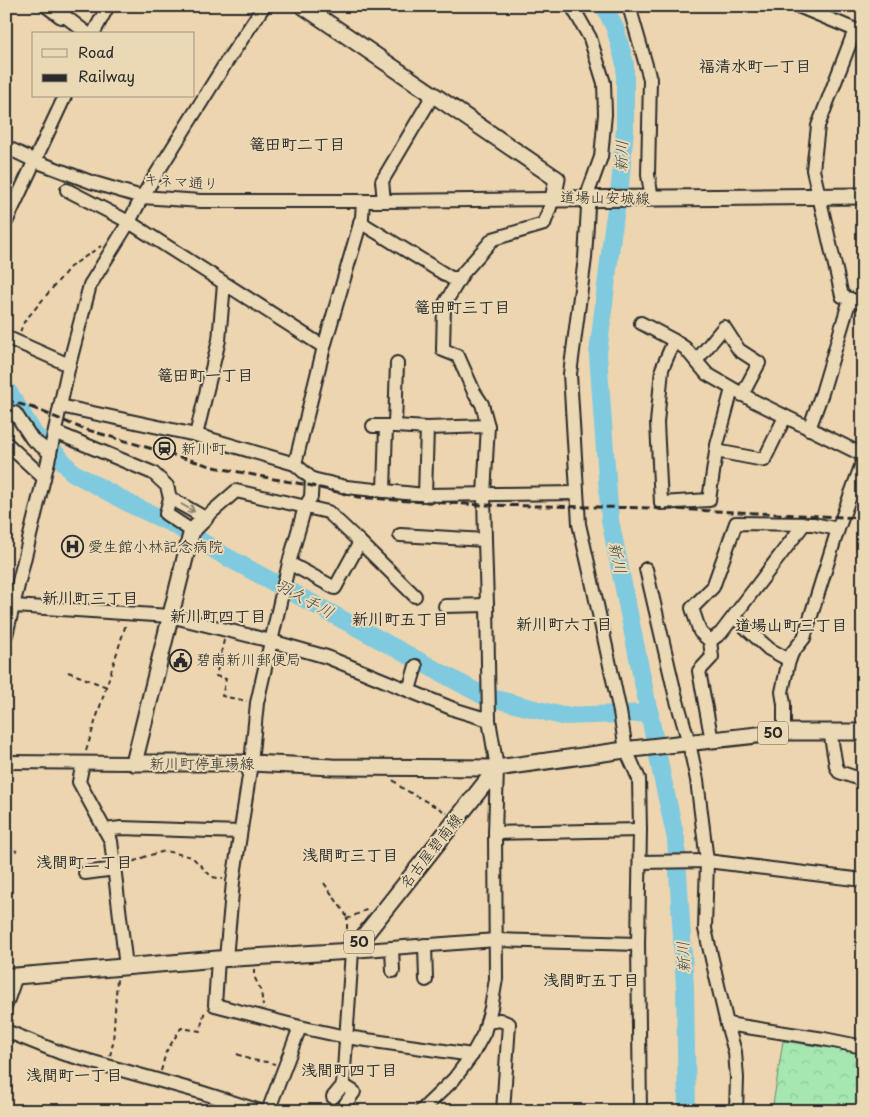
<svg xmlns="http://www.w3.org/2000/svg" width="869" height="1117" font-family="'Playpen Sans','Klee One',sans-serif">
	<defs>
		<pattern id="forest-crowns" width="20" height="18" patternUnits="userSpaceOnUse" patternTransform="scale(1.25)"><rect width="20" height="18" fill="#a6e7b1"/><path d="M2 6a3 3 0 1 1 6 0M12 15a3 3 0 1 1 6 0" fill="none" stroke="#8fc698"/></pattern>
	</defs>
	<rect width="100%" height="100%" fill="#edd5b0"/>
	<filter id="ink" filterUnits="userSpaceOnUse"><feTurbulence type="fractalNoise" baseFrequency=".02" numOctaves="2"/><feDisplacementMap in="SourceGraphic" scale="10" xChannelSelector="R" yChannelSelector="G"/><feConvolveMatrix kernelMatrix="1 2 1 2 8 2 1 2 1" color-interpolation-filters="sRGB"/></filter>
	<g filter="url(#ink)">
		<path fill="url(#forest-crowns)" stroke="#68896e" d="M 783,1041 L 863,1053 L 863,1111 L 772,1111 Z"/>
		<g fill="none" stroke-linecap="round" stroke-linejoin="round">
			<g stroke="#7fcadf" stroke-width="18">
				<path d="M 604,6 L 615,28 L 625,64 L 625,129 L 620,185 L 613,228 L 598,354 L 610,520 L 662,776 L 676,839 L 685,987 L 687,1111"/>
				<path d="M 6,389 L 10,394 L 36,437 L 48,444 L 72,472 L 132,505 L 175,525 L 223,555 L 484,696 L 562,716 L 650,713"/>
			</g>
			<defs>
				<g id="minor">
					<path d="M 46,6 L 61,17 L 66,17 L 88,34"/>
					<path d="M 572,6 L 590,38 L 604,83 L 605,114 L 601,157 L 589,190 L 585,258 L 570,374 L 579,524 L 590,572 L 620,712 L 626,750 L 639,779 L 640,830 L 638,944 L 640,1111"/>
					<path d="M 629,6 L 650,79 L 648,175 L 652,199"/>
					<path d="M 798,6 L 863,33"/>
					<path d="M 855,30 L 818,126 L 813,170 L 842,296 L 863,304"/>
					<path d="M 93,34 L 108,6"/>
					<path d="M 6,147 L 35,161 L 91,182 L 142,197 L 201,201 L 384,201 L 553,199 L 544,224 L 493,239 L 463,273 L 444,305 L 443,350 L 458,356 L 474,392 L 482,404 L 488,426 L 484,494 L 485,540 L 487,605 L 489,720 L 497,768 L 495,833 L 496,979 L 491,1008 L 484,1033 L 472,1055 L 454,1079 L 421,1111"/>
					<path d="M 67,190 L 129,222 L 324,347"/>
					<path d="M 384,201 L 382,181 L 433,95"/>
					<path d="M 6,222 L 65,96"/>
					<path d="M 360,222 L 451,278 L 460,278"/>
					<path d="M 641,323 L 673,340 L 685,348 L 707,374 L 754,401 L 863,455"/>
					<path d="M 6,337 L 69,365"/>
					<path d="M 674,341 L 662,369 L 657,423 L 661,503 L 709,500 L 717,445 L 732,389"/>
					<path d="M 696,361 L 724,327 L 739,350 L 759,363 L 742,395"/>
					<path d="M 60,406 L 196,435 L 295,464 L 312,479 L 311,497 L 305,507 L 289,563 L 257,703 L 251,763 L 233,882 L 226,958"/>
					<path d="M 6,411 L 15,413 L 32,439 L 50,453"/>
					<path d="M 373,426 L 395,426 L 427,428 L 488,426"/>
					<path d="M 395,426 L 397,363"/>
					<path d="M 809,429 L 822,393 L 850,299"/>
					<path d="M 55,432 L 153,473 L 167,486 L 170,498 L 166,514 L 192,531"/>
					<path d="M 196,435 L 219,340 L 224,284"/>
					<path d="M 6,443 L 44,478"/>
					<path d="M 716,451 L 764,460 L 785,417"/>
					<path d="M 295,464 L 324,347 L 362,217 L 363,201"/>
					<path d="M 312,479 L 346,487 L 425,495 L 577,493"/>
					<path d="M 384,491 L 386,426"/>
					<path d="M 425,495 L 427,428"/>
					<path d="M 170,498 L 205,518 L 236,491 L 328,512 L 360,542 L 415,596"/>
					<path d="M 400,535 L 485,540"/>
					<path d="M 289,563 L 335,588 L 360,542"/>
					<path d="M 646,569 L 675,694 L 689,743 L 697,780 L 707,861 L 705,929 L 727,1024 L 735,1052 L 737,1078 L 736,1111"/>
					<path d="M 14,606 L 170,616 L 271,641 L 327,657 L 456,710 L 489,720"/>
					<path d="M 445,606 L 487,605"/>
					<path d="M 734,617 L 769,649 L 789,660"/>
					<path d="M 6,635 L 50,453 L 69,365 L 90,285 L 129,222 L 142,197 L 227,61 L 264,6"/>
					<path d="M 710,641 L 721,633 L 804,524"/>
					<path d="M 409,690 L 416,666"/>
					<path d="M 830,731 L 836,766 L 839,772 L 863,780"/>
					<path d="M 784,732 L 784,704 L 782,692 L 788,664 L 792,653 L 804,638 L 838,529 L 863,461"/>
					<path d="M 712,741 L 699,671 L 712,657 L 710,641 L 700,632 L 692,608 L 713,587 L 736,523 L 813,524 L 838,529"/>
					<path d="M 6,762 L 134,763"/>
					<path d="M 83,763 L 79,782 L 111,841 L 126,967"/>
					<path d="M 105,830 L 121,828 L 240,832"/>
					<path d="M 495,833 L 640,830"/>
					<path d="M 640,862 L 707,861 L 863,880"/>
					<path d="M 85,873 L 115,869"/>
					<path d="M 425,945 L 426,980"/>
					<path d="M 392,948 L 393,971"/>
					<path d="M 218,959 L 215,1005 L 300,1027 L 346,1037 L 472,1055"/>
					<path d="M 6,1005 L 16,976"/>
					<path d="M 487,1022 L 500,1020 L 509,1024 L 503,1111"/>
					<path d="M 727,1024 L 824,1039 L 863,1047"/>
					<path d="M 6,1031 L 61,1053 L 200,1092 L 260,1111"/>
					<path d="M 343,1085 L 354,1092 L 346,1103"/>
					<path d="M 333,1097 L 343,1085 L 352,951 L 496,940 L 638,944"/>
					<path d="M 268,1111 L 300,1027"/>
				</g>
				<g id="major">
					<path d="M 303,6 L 557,179 L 553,199 L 863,196"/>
					<path d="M 205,518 L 192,531 L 190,538 L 134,763 L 251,763 L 332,767 L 497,768"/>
					<path d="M 6,976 L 16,976 L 218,959 L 352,951 L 497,768 L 632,749 L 784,732 L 863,732"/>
				</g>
			</defs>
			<use href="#minor" stroke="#2b2b2b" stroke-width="16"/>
			<use href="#major" stroke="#2b2b2b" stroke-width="19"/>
			<g stroke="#2b2b2b" stroke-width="2" stroke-dasharray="5 4" stroke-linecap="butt">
				<path d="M 20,332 L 24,322 L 70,267 L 101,246"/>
				<path d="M 224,640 L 216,676 L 226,679 L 222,696 L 247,701"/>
				<path d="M 68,672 L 107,687"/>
				<path d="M 86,751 L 126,624"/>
				<path d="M 393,780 L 402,788 L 447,813"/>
				<path d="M 6,848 L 17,851"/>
				<path d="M 125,865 L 147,856 L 165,851 L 192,857 L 212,877 L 223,879"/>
				<path d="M 324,883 L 345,913 L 347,919"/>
				<path d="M 347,938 L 347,919 L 368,909"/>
				<path d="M 254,969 L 254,976 L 261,991 L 263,1006"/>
				<path d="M 237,1054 L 251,1060 L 267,1062 L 275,1064"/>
				<path d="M 110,1056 L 113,1043 L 117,979"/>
				<path d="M 161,1071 L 166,1052 L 181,1028 L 200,1031 L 205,1010"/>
			</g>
			<use href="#minor" stroke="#ebd9b6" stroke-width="12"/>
			<use href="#major" stroke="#ebd9b6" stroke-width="15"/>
			<g stroke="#2b2b2b" stroke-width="3" stroke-dasharray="8 4" stroke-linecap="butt">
				<path d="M 6,400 L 37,409"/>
				<path d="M 31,407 L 81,428 L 214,467 L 274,479 L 308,485 L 358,497 L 408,501 L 484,505 L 651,508 L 863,518"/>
			</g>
		</g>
		<defs><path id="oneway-shaft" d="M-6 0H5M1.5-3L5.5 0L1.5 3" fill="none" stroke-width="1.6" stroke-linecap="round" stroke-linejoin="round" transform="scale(1.25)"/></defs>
		<use stroke="#8b8270" href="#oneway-shaft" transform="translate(188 508) rotate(30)"/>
	</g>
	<defs>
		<symbol id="station-ring" viewBox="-11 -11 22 22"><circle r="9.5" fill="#ebd9b6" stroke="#2b2b2b" stroke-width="1.5"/><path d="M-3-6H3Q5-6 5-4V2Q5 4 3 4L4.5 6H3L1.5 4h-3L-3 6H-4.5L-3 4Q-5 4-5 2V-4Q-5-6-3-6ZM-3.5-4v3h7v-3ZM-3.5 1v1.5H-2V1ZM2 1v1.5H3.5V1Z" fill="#2b2b2b"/></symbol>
		<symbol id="hospital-ring" viewBox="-11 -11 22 22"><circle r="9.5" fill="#ebd9b6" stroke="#2b2b2b" stroke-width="1.5"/><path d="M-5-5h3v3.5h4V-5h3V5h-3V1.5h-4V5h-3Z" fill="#2b2b2b"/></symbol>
		<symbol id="civic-ring" viewBox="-11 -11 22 22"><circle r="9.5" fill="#ebd9b6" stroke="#2b2b2b" stroke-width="1.5"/><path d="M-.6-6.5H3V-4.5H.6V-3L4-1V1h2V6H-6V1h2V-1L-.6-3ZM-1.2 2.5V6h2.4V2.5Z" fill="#2b2b2b"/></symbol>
	</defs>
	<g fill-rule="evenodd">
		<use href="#station-ring" x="152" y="436" width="25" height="25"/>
		<use href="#hospital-ring" x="60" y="534" width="25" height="25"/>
		<use href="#civic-ring" x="168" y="648" width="25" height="25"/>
	</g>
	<g text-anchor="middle" stroke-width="4" stroke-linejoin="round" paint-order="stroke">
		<g fill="#ebd9b6" stroke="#655f55" stroke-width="1">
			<rect x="758" y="721.5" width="30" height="23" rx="4"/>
			<rect x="344" y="930.5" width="30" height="23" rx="4"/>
		</g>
		<g font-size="14" font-weight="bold" fill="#2b2b2b">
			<text x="773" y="738">50</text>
			<text x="359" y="947">50</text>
		</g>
		<g font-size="15" fill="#2b2b2b" stroke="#ebd9b6">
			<text transform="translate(181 182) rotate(4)" y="5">キネマ通り</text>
			<text transform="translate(605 198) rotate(1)" y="5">道場山安城線</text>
			<text x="202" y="769">新川町停車場線</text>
			<text transform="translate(431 851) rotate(-52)" y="5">名古屋碧南線</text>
		</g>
		<g font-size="15" fill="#2b2b2b" stroke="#ebd9b6" text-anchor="start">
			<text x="181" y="454">新川町</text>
			<text x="88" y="552">愛生館小林記念病院</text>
			<text x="196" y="665">碧南新川郵便局</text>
		</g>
		<g font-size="16" font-weight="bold" fill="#2b2b2b" stroke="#ebd9b6">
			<text x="755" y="72">福清水町一丁目</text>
			<text x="297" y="150">篭田町二丁目</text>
			<text x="462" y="313">篭田町三丁目</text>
			<text x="205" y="381">篭田町一丁目</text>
			<text x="90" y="604">新川町三丁目</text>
			<text x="218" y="622">新川町四丁目</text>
			<text x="400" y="625">新川町五丁目</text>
			<text x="564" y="630">新川町六丁目</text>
			<text x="791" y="631">道場山町三丁目</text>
			<text x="350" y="861">浅間町三丁目</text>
			<text x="84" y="868">浅間町二丁目</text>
			<text x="591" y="986">浅間町五丁目</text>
			<text x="349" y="1076">浅間町四丁目</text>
			<text x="74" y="1081">浅間町一丁目</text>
		</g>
		<g font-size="16" font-style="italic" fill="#3c4b4f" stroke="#ebd9b6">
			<text transform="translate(621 156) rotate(-88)" y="6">新川</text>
			<text transform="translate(618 558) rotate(78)" y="6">新川</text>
			<text transform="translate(305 598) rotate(29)" y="6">羽久手川</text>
			<text transform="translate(683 957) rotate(-93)" y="6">新川</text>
		</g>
	</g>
	<rect width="869" height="1117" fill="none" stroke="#ebd9b6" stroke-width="25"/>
	<rect x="12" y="12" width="844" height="1092" fill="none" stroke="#2b2b2b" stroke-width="2" filter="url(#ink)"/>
	<rect x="32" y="32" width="162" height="65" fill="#ebd9b6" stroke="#9e937e"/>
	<rect x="42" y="49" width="25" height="8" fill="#ebd9b6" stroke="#9e937e"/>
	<text x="78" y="58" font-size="15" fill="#2b2b2b">Road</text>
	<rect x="42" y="74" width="25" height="8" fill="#2b2b2b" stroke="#9e937e"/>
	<text x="78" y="82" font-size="15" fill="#2b2b2b">Railway</text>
</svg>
